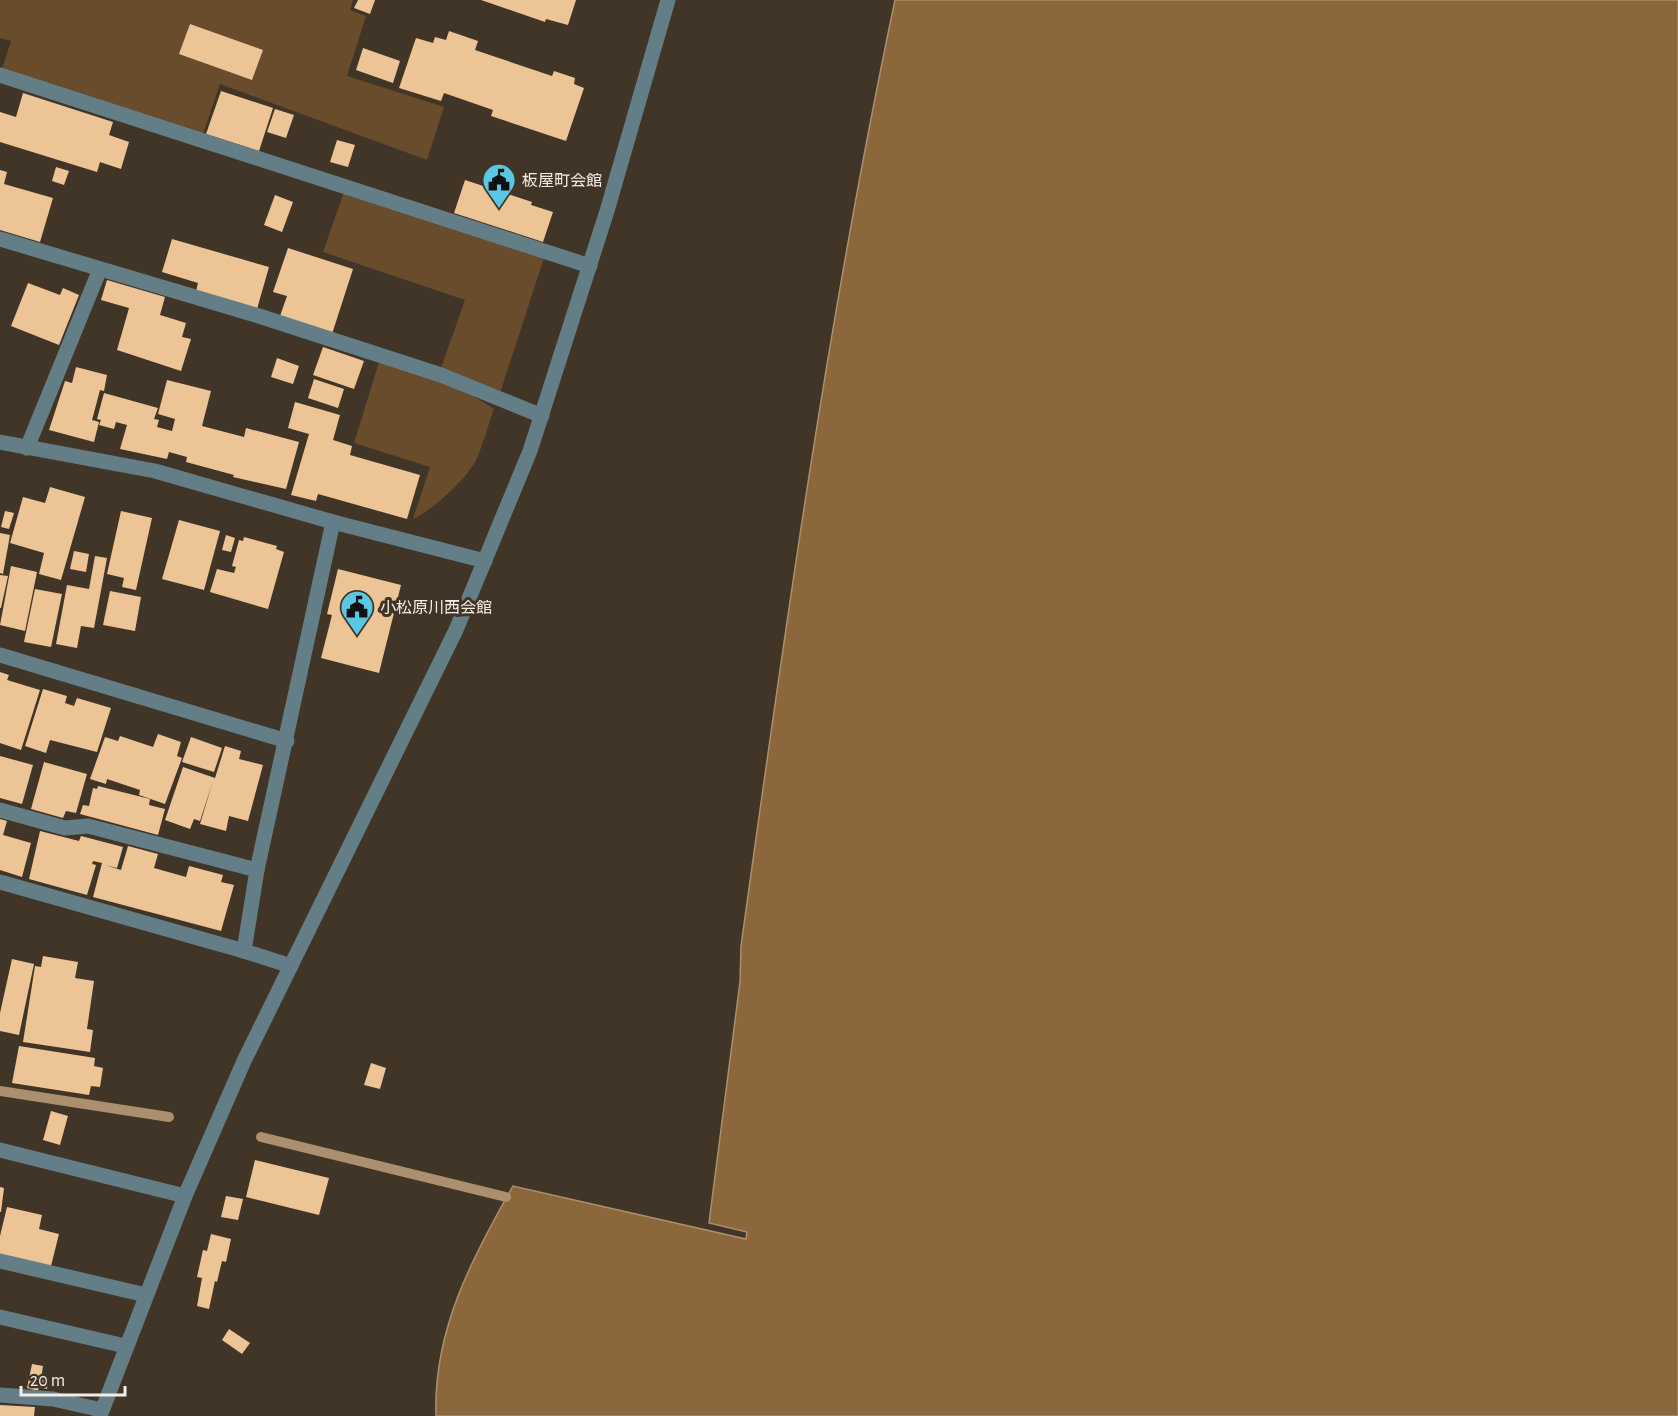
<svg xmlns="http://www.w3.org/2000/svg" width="1678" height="1416" font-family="'Alegreya Sans','Noto Sans JP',sans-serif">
	<rect width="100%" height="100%" fill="#413528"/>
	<g fill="#684c2b">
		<path d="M 0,0 L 353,0 L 350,10 L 366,16 L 347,76 L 444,107 L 427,160 L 220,84 L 203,134 L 2,69 L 11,41 L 0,38 Z"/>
		<path d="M 344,192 L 544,258 L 500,393 L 441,368 L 465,300 L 323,252 Z"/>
		<path d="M 379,362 C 418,375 460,385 494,409 C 488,425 484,442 477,458 C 468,478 433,510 413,519 L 430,467 L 354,443 Z"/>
	</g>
	<path fill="#8b673b" stroke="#ab8f6e" stroke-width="1.5" d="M 895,0 L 1678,0 L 1678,1416 L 436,1416 C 433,1331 472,1258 513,1186 L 746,1239 L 747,1232 L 709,1223 L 740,982 L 741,946 C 785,629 829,313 895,0 Z"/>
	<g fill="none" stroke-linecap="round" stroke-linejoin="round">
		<g stroke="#ab8f6e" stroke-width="10">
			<path d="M 0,1091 L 169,1117"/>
			<path d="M 261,1137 L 506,1197"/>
		</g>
	</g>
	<g fill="#edc496">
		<path d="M 358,0 L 375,0 L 370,14 L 354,8 Z"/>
		<path d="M 481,0 L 576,0 L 568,25 L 546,19 L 545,22 Z"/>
		<path d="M 190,24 L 263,50 L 252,80 L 179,54 Z"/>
		<path d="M 449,31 L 478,41 L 475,50 L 552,76 L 554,71 L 575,78 L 574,84 L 584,88 L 566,141 L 491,116 L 493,110 L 444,93 L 441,101 L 399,88 L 416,38 L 433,43 L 435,37 L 446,40 Z"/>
		<path d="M 363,48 L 400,61 L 393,83 L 356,70 Z"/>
		<path d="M 221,91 L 273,108 L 259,151 L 206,134 Z"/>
		<path d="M 23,93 L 113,122 L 109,135 L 129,142 L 121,169 L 100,162 L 97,172 L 0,142 L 0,112 L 16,117 Z"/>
		<path d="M 275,109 L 294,115 L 286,138 L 267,132 Z"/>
		<path d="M 337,140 L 355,145 L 348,167 L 330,162 Z"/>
		<path d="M 56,167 L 69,171 L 64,185 L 52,181 Z"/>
		<path d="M 0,170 L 7,172 L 4,184 L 53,198 L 40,242 L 0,230 Z"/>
		<path d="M 465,180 L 532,202 L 531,205 L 553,212 L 543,242 L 454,213 Z"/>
		<path d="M 275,195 L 293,202 L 282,232 L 264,225 Z"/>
		<path d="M 172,239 L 269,267 L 257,309 L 196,291 L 198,283 L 162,272 Z"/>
		<path d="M 288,248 L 353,269 L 332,334 L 280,316 L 287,296 L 273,292 Z"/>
		<path d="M 107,280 L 165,297 L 160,315 L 186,323 L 182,337 L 191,339 L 181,371 L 117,350 L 129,308 L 101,300 Z"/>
		<path d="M 28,283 L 60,295 L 63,288 L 79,295 L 59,345 L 11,326 Z"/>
		<path d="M 323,347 L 364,361 L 354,389 L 313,375 Z"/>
		<path d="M 277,358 L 299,366 L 293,384 L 271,377 Z"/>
		<path d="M 76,367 L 107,375 L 104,391 L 100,390 L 92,420 L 99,422 L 94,442 L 49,430 L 65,381 L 72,383 Z"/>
		<path d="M 314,379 L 344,389 L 338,408 L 308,398 Z"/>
		<path d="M 167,380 L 211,391 L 202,426 L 244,437 L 246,428 L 299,442 L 286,489 L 233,477 L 234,475 L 186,462 L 187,457 L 169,452 L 167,459 L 120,449 L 127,425 L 116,422 L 114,429 L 99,425 L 101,420 L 97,419 L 104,393 L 158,408 L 154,419 L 159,420 L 157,427 L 172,431 L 175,419 L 158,414 Z"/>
		<path d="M 295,402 L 340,415 L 333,440 L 352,446 L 350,455 L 420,475 L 407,519 L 318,494 L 316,501 L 291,495 L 309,434 L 288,428 Z"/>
		<path d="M 50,487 L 85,497 L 61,580 L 39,574 L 44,553 L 10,543 L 23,497 L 45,503 Z"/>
		<path d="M 5,511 L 14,513 L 9,529 L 1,527 Z"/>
		<path d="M 121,511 L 152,518 L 136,590 L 122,587 L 124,578 L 107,574 Z"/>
		<path d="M 179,520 L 220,531 L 204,590 L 162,579 Z"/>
		<path d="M 0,533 L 10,535 L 3,574 L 0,573 Z"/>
		<path d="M 226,535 L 235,538 L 231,552 L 222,550 Z"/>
		<path d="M 244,537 L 277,546 L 276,549 L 284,552 L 268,609 L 210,592 L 217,569 L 234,573 L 236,567 L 232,566 L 239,540 L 243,541 Z"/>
		<path d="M 74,551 L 89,554 L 86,572 L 70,569 Z"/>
		<path d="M 95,556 L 107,558 L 94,628 L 81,626 L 77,648 L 56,644 L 67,585 L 89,589 Z"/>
		<path d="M 11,566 L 37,572 L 25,631 L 0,625 Z"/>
		<path d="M 338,569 L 401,585 L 379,673 L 321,658 L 332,615 L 327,614 Z"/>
		<path d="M 0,575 L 8,576 L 1,608 L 0,608 Z"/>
		<path d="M 35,589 L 62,594 L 51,647 L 24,642 Z"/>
		<path d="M 110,591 L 141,597 L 135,631 L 103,625 Z"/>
		<path d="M 0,672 L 9,675 L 7,680 L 40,690 L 21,750 L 0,743 Z"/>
		<path d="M 43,689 L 67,696 L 65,703 L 74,706 L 77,698 L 111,708 L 97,752 L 50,740 L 46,753 L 25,746 Z"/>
		<path d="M 158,734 L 181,742 L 177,756 L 182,758 L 165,804 L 139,795 L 140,790 L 107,779 L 106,784 L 90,779 L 105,737 L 118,741 L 120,736 L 153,747 Z"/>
		<path d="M 191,737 L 222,748 L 214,772 L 182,762 Z"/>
		<path d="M 225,746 L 241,751 L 239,759 L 263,765 L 248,821 L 229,816 L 226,831 L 200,824 L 213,781 L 200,821 L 194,819 L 190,829 L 165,820 L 183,767 L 215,778 Z"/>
		<path d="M 0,756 L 33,765 L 22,804 L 0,798 Z"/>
		<path d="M 44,762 L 87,774 L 76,813 L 66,811 L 63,818 L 31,809 Z"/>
		<path d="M 98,786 L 150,799 L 149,805 L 165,809 L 158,835 L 80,814 L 83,805 L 89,806 L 93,788 L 97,789 Z"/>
		<path d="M 0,819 L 7,821 L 3,835 L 31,843 L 22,877 L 0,870 Z"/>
		<path d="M 40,831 L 79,841 L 81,836 L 123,847 L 117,868 L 105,865 L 121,870 L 128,846 L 158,854 L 154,868 L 186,877 L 189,866 L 223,875 L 221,882 L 234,885 L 221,931 L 93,897 L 102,863 L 93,861 L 92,864 L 96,865 L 87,895 L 29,879 Z"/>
		<path d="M 43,956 L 78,962 L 75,978 L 94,981 L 87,1029 L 93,1030 L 90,1052 L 23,1042 L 35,966 L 41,967 Z"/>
		<path d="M 12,959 L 34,964 L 19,1035 L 0,1031 L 0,1013 Z"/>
		<path d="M 19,1046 L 95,1058 L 94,1066 L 103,1068 L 100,1087 L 91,1086 L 89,1095 L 12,1083 Z"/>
		<path d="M 371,1063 L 386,1068 L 380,1089 L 364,1085 Z"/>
		<path d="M 51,1111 L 68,1116 L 60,1145 L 43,1140 Z"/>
		<path d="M 255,1160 L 329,1178 L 319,1215 L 246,1197 Z"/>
		<path d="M 0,1187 L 4,1188 L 1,1212 L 0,1212 Z"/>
		<path d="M 226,1196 L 243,1199 L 238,1220 L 221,1217 Z"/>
		<path d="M 7,1207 L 42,1215 L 39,1229 L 59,1234 L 51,1266 L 0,1254 L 0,1236 Z"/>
		<path d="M 211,1234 L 231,1239 L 226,1262 L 222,1261 L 217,1282 L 215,1281 L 209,1309 L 197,1306 L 202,1278 L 197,1277 L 203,1250 L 207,1251 Z"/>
		<path d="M 229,1329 L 250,1343 L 242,1354 L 222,1340 Z"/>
		<path d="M 32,1364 L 43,1366 L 41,1379 L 48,1380 L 47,1389 L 39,1387 L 38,1391 L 27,1388 Z"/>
		<path d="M 0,1405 L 35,1407 L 34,1416 L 0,1416 Z"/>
	</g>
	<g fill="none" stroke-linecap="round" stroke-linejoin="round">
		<g stroke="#637e87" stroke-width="15">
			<path d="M 0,75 L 590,266"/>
			<path d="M 0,239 L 259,316 L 441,375 L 542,416"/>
			<path d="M 0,442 L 155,471 L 333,522"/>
			<path d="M 27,448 L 100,269"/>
			<path d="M 0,655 L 287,741"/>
			<path d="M 0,810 L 65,828 L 88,826 L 257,870"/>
			<path d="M 0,882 L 244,951"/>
			<path d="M 291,966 L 244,951 L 257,870 L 333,522 L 485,561"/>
			<path d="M 0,1150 L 185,1196 L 100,1416"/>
			<path d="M 185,1196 L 244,1061 L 456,630 L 530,451 L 607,211 L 668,0"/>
			<path d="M 0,1261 L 146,1295"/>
			<path d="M 0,1317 L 125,1346"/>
			<path d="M 0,1395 L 53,1399 L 102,1410"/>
		</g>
	</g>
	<defs>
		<symbol id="civic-pin" viewBox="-11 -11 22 30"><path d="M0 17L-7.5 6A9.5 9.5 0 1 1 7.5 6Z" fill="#5ac8e5" stroke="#413528"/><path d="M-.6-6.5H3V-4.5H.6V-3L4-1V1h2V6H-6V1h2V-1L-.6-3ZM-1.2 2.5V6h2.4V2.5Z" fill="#111"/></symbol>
	</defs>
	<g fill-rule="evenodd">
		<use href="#civic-pin" x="480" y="161" width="38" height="52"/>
		<use href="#civic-pin" x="338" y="588" width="38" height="52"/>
	</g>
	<g text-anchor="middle" stroke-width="6" stroke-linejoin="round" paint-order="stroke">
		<g font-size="16" fill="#f5ede5" stroke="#413528" text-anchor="start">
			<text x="522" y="186">板屋町会館</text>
			<text x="380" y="613">小松原川西会館</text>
		</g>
	</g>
	<path d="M21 1386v9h104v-9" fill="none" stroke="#f5ede5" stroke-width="3"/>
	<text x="30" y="1386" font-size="18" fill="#f5ede5" stroke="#413528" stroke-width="4.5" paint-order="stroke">20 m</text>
</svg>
